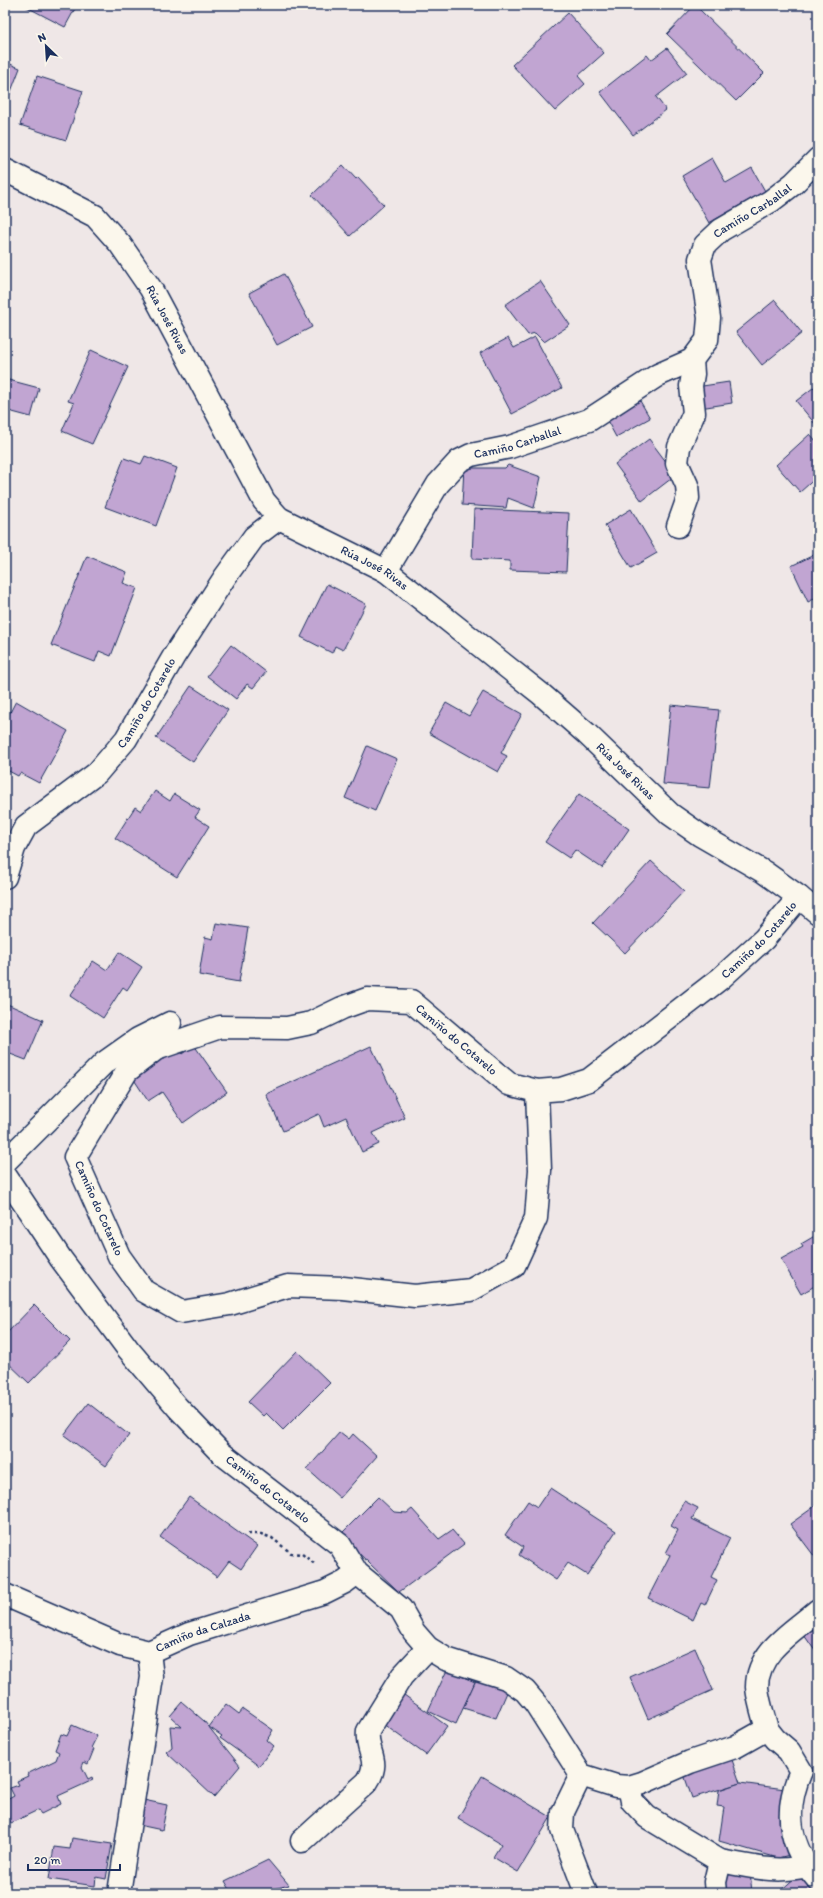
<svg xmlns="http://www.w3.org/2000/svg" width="823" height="1898" font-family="Itim,sans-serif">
	<rect width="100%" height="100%" fill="#efe7e7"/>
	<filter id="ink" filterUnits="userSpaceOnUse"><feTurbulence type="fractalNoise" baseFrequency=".025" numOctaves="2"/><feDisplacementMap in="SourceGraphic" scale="8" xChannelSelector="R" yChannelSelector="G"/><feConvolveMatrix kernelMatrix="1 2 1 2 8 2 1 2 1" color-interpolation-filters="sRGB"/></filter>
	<g filter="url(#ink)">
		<g fill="#c1a5d2" stroke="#1b2f5e">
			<path d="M 23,5 L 77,5 L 65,27 Z"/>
			<path d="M 695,5 L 764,73 L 736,101 L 667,34 Z"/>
			<path d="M 568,13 L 604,53 L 578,76 L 585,84 L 555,111 L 512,65 Z"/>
			<path d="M 667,48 L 687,73 L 656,97 L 666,110 L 633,135 L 600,92 L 647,55 L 651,60 Z"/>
			<path d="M 5,62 L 20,68 L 5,107 Z"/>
			<path d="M 37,76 L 83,91 L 66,140 L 20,125 Z"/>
			<path d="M 712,158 L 726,183 L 752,168 L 765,191 L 709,223 L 682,176 Z"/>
			<path d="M 343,165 L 356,179 L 358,177 L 384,205 L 350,236 L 312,195 Z"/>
			<path d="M 284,274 L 312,327 L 277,345 L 249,293 Z"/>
			<path d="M 540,281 L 570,325 L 544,342 L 535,333 L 528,335 L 505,305 Z"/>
			<path d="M 775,300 L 802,333 L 762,365 L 736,332 Z"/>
			<path d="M 535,337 L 562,388 L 512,414 L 480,353 L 508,338 L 514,348 Z"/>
			<path d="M 91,350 L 128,367 L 92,444 L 62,431 L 74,403 L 68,401 Z"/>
			<path d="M 818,353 L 818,365 L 812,358 Z"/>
			<path d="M 5,379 L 39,388 L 31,417 L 5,410 Z"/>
			<path d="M 729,382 L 732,403 L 700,408 L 696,387 Z"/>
			<path d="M 818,384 L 818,424 L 816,425 L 796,401 Z"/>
			<path d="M 636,394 L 650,418 L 616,437 L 603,413 Z"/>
			<path d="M 810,434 L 818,443 L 818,476 L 800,492 L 776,465 Z"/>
			<path d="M 649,439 L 676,475 L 642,501 L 615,464 Z"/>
			<path d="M 145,456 L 177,468 L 156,526 L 105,507 L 124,458 L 141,464 Z"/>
			<path d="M 508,465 L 541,477 L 534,508 L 508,498 L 506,508 L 462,505 L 464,468 L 505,468 Z"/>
			<path d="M 474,509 L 569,513 L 566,572 L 510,570 L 510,561 L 472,559 Z"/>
			<path d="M 631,509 L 657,553 L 631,568 L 605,525 Z"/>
			<path d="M 818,553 L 818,597 L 808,602 L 791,566 Z"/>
			<path d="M 87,556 L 127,572 L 123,583 L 137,588 L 111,656 L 99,651 L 95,662 L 51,645 Z"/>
			<path d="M 327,584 L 366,604 L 343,650 L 335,646 L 332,653 L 301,637 Z"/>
			<path d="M 231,645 L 266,672 L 253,688 L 247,684 L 236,699 L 207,676 Z"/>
			<path d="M 191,686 L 228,710 L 193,762 L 156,738 Z"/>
			<path d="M 483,692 L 522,714 L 501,753 L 507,756 L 498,772 L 429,733 L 446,703 L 469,716 Z"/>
			<path d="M 16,701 L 68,731 L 39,783 L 20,773 L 18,776 L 5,769 L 5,722 Z"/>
			<path d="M 671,705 L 719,710 L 710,788 L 663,784 Z"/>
			<path d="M 367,746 L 397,759 L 375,811 L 345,798 Z"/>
			<path d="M 155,791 L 170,801 L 174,794 L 200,810 L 195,817 L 209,826 L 177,877 L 115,838 L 135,807 L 141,811 Z"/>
			<path d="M 579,794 L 629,829 L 602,868 L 575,850 L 569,858 L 545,842 Z"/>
			<path d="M 651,861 L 684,891 L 625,953 L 593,923 Z"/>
			<path d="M 216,923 L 248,928 L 239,982 L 199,975 L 205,937 L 213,939 Z"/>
			<path d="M 119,952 L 142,967 L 127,990 L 123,987 L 103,1018 L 70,996 L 93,961 L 107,970 Z"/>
			<path d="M 5,1003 L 43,1020 L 26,1060 L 5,1052 Z"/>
			<path d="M 194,1045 L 227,1092 L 183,1123 L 162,1092 L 148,1101 L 131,1075 L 161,1055 L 164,1059 L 178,1049 L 182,1054 Z"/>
			<path d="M 371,1046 L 405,1118 L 373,1133 L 379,1144 L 362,1152 L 346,1117 L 324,1127 L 319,1114 L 283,1131 L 266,1094 Z"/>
			<path d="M 818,1234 L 818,1284 L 801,1294 L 781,1259 L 803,1247 L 801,1244 Z"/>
			<path d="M 34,1305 L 70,1341 L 29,1383 L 5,1360 L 5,1335 Z"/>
			<path d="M 297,1351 L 330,1383 L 283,1430 L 266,1413 L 263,1416 L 248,1402 Z"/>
			<path d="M 818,1374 L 818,1390 L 811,1379 Z"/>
			<path d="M 88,1403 L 129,1435 L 106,1466 L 64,1435 Z"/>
			<path d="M 340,1432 L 349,1439 L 353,1434 L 377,1456 L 340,1498 L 307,1469 Z"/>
			<path d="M 550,1488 L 616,1531 L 587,1575 L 568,1563 L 556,1580 L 519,1555 L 523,1547 L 505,1535 L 528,1501 L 537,1507 Z"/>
			<path d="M 189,1497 L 257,1546 L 241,1569 L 229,1561 L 217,1577 L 160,1537 Z"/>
			<path d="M 378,1497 L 394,1512 L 407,1513 L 412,1509 L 439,1539 L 452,1530 L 464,1544 L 399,1592 L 340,1535 Z"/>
			<path d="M 684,1501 L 698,1508 L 692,1519 L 730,1538 L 711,1577 L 717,1580 L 705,1605 L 701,1603 L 693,1620 L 648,1598 L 670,1555 L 666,1553 L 678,1530 L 671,1526 Z"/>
			<path d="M 818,1504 L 818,1561 L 790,1524 Z"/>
			<path d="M 818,1615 L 818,1655 L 799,1628 Z"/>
			<path d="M 695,1648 L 713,1690 L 648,1719 L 630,1677 Z"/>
			<path d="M 447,1670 L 475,1682 L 456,1724 L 428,1711 Z"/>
			<path d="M 476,1680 L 508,1690 L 496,1718 L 463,1708 Z"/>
			<path d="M 400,1692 L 447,1726 L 426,1755 L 379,1721 Z"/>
			<path d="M 182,1702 L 204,1721 L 240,1766 L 214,1797 L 166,1752 L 172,1747 L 170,1726 L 182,1727 L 170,1716 Z"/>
			<path d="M 226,1704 L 239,1714 L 243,1709 L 273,1730 L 267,1740 L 274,1746 L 259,1766 L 220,1738 L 222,1736 L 209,1727 Z"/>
			<path d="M 72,1725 L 97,1736 L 91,1748 L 94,1749 L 88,1764 L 84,1762 L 82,1767 L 88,1779 L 92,1777 L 93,1780 L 58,1796 L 61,1804 L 41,1814 L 38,1810 L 11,1823 L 5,1811 L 5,1801 L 14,1796 L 10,1788 L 19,1785 L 17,1781 L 28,1776 L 27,1774 L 56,1760 L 59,1752 L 55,1750 L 61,1734 L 67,1736 Z"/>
			<path d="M 730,1754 L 740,1783 L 692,1798 L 682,1769 Z"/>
			<path d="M 482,1776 L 551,1817 L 518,1872 L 493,1857 L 501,1844 L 458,1818 Z"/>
			<path d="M 740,1783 L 785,1789 L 780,1819 L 783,1836 L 793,1854 L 778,1858 L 719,1841 L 724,1807 L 717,1806 L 719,1790 Z"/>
			<path d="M 139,1799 L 167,1805 L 162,1830 L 134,1824 Z"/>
			<path d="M 72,1838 L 112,1844 L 106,1879 L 96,1877 L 95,1886 L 49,1879 L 54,1847 L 70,1849 Z"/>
			<path d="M 268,1860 L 289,1885 L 258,1893 L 232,1893 L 225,1881 Z"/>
			<path d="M 730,1867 L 750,1872 L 752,1893 L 721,1893 Z"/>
			<path d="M 798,1875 L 815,1893 L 778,1893 Z"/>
		</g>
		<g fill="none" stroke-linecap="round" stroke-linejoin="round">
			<defs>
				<g id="minor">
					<path id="s1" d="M 5,170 L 95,216 L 120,244 L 151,289 L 264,501 L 279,518 L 386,571 L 541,694 L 587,734 L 670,814 L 700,835 L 764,872 L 799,897 L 818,913"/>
					<path d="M 678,526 L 688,498 L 687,485 L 677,463 L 679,447 L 694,413 L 691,386 L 693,374 L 692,360"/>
					<path id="s2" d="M 386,571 L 438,484 L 459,461 L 471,455 L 510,447 L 589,420 L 658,375 L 692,360 L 707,340 L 709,318 L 700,259 L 705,245 L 721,230 L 771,201 L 793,184 L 818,159"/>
					<path id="s3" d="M 5,877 L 14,848 L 26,826 L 97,773 L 126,739 L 174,656 L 225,577 L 254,537 L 279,518"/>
					<path id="s4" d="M 537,1091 L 540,1170 L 536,1218 L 514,1266 L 471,1290 L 415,1296 L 343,1288 L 288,1286 L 230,1304 L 181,1312 L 144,1291 L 119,1256 L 75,1157 L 127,1071 L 156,1049 L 220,1027 L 287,1028 L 311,1023 L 342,1008 L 367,999 L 411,1001 L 509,1084 L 537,1091 L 561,1089 L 589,1080 L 721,978 L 764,939 L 799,897"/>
					<path d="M 5,1162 L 104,1063 L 138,1039 L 170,1023"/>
					<path id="s5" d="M 5,1175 L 61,1259 L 128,1349 L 178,1408 L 221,1453 L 340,1545 L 357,1573 L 401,1609 L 414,1632 L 428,1648 L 446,1659 L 506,1678 L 525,1691 L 536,1704 L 581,1775 L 616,1786 L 629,1787 L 642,1783 L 690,1762 L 735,1747 L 767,1729 C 763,1715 758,1700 757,1687 C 757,1651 794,1631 818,1610"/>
					<path id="s6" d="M 5,1595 L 120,1645 L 149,1652 L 189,1634 L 325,1592 L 345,1582 L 357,1573"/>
					<path d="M 767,1729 L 775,1739 L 789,1751 L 801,1771 C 783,1811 789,1847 818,1880"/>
					<path d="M 581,1775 L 563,1812 L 562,1830 L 586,1893"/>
					<path d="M 629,1787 L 632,1801 L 647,1817 L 720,1861 L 715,1882 L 716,1893"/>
					<path d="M 302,1841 L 367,1782 C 382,1760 365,1752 368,1731 L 402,1676 L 428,1648"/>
					<path d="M 720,1861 C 749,1866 777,1874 806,1866"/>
					<path d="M 119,1893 L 152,1677 L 149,1652"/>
				</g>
			</defs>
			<use href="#minor" stroke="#1b2f5e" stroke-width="25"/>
			<path stroke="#1b2f5e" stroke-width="2.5" stroke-dasharray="3 3" stroke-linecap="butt" d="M 248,1534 L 261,1534 L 272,1538 L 291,1553 L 302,1554 L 316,1565"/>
			<use href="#minor" stroke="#fbf7ec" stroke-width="22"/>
		</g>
	</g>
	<g text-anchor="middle" stroke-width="3" stroke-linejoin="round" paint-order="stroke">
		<g font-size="12" fill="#1b2f5e" stroke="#fbf7ec">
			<text dy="4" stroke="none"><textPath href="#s2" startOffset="569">Camiño Carballal</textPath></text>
			<text dy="4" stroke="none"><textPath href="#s1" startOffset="228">Rúa José Rivas</textPath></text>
			<text dy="4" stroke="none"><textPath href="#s2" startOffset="194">Camiño Carballal</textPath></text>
			<text dy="4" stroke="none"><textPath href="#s1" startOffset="564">Rúa José Rivas</textPath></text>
			<text dy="4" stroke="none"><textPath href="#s3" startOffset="230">Camiño do Cotarelo</textPath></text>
			<text dy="4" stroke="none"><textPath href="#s1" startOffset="888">Rúa José Rivas</textPath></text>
			<text dy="4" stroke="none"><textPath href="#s4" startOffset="1550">Camiño do Cotarelo</textPath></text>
			<text dy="4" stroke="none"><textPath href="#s4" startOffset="1178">Camiño do Cotarelo</textPath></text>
			<text transform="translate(99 1208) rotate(66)" y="4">Camiño do Cotarelo</text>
			<text dy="4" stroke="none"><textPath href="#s5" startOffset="412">Camiño do Cotarelo</textPath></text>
			<text dy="4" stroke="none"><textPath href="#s6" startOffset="213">Camiño da Calzada</textPath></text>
		</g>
	</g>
	<rect width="823" height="1898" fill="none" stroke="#fbf7ec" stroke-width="20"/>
	<rect x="10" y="10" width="803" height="1878" fill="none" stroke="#1b2f5e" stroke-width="1.5" filter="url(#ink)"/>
	<g transform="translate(46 46) rotate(335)" stroke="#fbf7ec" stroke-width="3" paint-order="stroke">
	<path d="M0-3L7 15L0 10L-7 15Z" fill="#1b2f5e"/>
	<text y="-6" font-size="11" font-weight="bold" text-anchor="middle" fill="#1b2f5e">N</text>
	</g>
	<path d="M28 1864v6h92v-6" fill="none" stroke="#1b2f5e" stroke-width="2"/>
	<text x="34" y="1864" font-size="12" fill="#1b2f5e" stroke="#fbf7ec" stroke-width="3" paint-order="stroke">20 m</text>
</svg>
